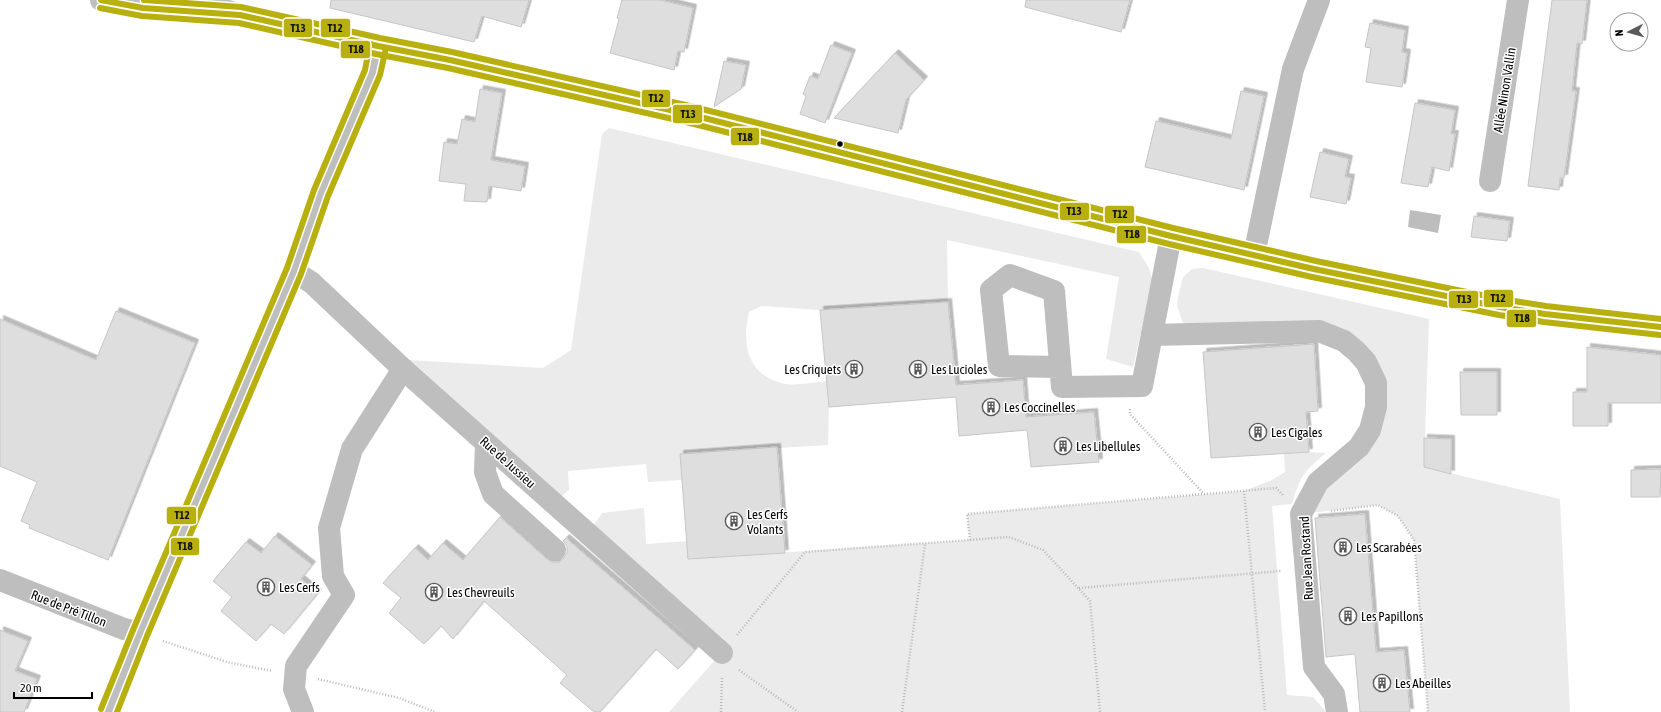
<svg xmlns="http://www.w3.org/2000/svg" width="1661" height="712" font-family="'Asap Condensed',sans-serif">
	<defs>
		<filter id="shadow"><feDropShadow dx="3.5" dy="-3.5" stdDeviation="0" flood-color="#0004"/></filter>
	</defs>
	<rect width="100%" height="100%" fill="#fff"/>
	<g fill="#ebebeb">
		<path d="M 609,128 L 1139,252 L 1149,268 L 1153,281 L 1133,367 L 1106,359 L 1119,277 L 947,240 L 948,302 L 820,310 L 762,306 L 749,312 C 741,346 748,377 786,384 C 799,386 814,382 827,381 L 829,407 L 828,445 L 680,454 L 682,480 L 648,482 L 646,464 L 568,471 L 569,490 L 554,503 L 392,359 L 543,368 L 571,350 L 602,134 Z"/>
		<path d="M 1203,268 L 1429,319 L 1424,467 L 1560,499 L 1570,712 L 1428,712 L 1414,540 L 1398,516 L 1378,505 L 1301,514 L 1359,447 L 1376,407 L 1344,341 L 1194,334 L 1183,323 L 1177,306 L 1178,297 L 1183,277 L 1192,269 Z"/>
		<path d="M 1309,452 L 1326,453 C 1304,471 1300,476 1292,504 L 1272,506 L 1287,695 L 1313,697 L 1326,712 L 669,712 L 722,652 L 588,533 L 602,513 L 644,508 L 646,544 L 687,541 L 689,559 L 970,540 L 967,514 L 1244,491 L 1272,480 L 1285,472 L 1284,453 Z"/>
	</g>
	<path fill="#bdbdbd" d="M 1410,210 L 1441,215 L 1438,233 L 1408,227 Z"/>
	<g fill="#dedede" stroke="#c6c6c6" filter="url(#shadow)">
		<path d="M 331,0 L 529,0 L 521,27 L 482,16 L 474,42 L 330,8 Z"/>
		<path d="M 622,0 L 660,0 L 693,8 L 684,52 L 678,51 L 674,70 L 610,53 L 619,19 L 617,18 Z"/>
		<path d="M 1026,0 L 1130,0 L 1121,32 L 1025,7 Z"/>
		<path d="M 1552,0 L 1587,0 L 1582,44 L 1577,43 L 1572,91 L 1576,91 L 1564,178 L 1560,178 L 1559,190 L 1528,186 Z"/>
		<path d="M 1370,23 L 1405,30 L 1402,52 L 1407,53 L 1402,87 L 1366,82 L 1371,48 L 1365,47 Z"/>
		<path d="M 831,45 L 852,53 L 825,123 L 800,114 L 806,96 L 803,94 L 810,76 L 818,79 Z"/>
		<path d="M 895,53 L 924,80 L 906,100 L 898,133 L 834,118 Z"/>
		<path d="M 724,61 L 746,65 L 741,89 L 714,107 Z"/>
		<path d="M 480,89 L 502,93 L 491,160 L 525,166 L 521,191 L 489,186 L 487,202 L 464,201 L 466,184 L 439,181 L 444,142 L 457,144 L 462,119 L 475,122 Z"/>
		<path d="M 1241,91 L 1264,96 L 1244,190 L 1145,167 L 1156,121 L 1231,139 Z"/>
		<path d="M 1415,103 L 1455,110 L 1451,134 L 1455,134 L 1449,171 L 1432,167 L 1428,187 L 1401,183 Z"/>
		<path d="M 1320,152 L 1349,159 L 1345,177 L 1351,178 L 1346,204 L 1310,197 Z"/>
		<path d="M 1474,216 L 1510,221 L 1507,241 L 1471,237 Z"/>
		<path d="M 948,302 L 956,385 L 1023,380 L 1026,417 L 1094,412 L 1099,462 L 1031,467 L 1027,430 L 959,436 L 956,397 L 829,407 L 820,310 Z"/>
		<path d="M 116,311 L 195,343 L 108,560 L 29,528 L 30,525 L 21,521 L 37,482 L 0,466 L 0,319 L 96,360 Z"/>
		<path d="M 1314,344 L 1318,411 L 1306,412 L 1309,452 L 1211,458 L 1203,352 Z"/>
		<path d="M 1587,347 L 1661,355 L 1661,403 L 1608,403 L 1608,426 L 1573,426 L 1573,392 L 1587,392 Z"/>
		<path d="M 1460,372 L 1497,372 L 1497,415 L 1461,415 Z"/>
		<path d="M 1424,438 L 1451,439 L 1451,474 L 1424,467 Z"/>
		<path d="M 777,447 L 785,553 L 688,559 L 680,454 Z"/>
		<path d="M 1661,469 L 1660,497 L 1631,497 L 1631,470 Z"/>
		<path d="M 1365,514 L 1376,652 L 1404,650 L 1410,712 L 1360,712 L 1355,654 L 1326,657 L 1315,518 Z"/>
		<path d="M 500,517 L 547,559 L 552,562 L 559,562 L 564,558 L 567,552 L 567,546 L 563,541 L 566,538 L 695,650 L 678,669 L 656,649 L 600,712 L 594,712 L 560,683 L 567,675 L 484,601 L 453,639 L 441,626 L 424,644 L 389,613 L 401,598 L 383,583 L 415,548 L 428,560 L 443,543 L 463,560 Z"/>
		<path d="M 275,536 L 312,565 L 301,579 L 318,593 L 284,634 L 271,624 L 256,641 L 221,611 L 232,597 L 213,581 L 246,542 L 261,553 Z"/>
		<path d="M 0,630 L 28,641 L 15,671 L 37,679 L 24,712 L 0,712 Z"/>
	</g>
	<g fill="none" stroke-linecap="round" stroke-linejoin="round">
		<g stroke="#b9b9b9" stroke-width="2.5" stroke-dasharray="1 2" stroke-linecap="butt">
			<path d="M 1130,409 L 1130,414 L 1204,494"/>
			<path d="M 1244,491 L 1265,712"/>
			<path d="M 1331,511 L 1378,505 L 1398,516 L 1414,540 L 1428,712"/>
			<path d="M 970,540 L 967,514 L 1276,488 L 1284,496"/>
			<path d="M 1079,588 L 1281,571"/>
			<path d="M 737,635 L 805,552 L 1009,537 L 1043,550 L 1090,601 L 1100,712"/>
			<path d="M 163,641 L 227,662 L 272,671"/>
			<path d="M 739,670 L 798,712"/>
			<path d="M 318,679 L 399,698 L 435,712"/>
			<path d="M 721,712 L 722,677"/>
			<path d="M 902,712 L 925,544"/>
		</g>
		<g stroke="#bebebe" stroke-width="22">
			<path d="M 101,0 L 143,8 L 215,13"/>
			<path d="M 196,0 L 240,15 L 688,114 L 1171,236 L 1314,269 L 1500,307 L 1545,314 L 1661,327"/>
			<path d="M 1490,181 L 1518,0"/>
			<path d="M 1254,255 L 1293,69 L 1319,0"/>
			<path d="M 294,271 L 312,283 L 403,369 L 722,653"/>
			<path d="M 1152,335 L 1319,331 L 1344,341 L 1356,351 L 1366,362 L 1376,383 L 1376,407 L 1370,430 L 1359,447 L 1318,482 L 1301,514 L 1314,667 L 1334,694 L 1337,712"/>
			<path d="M 1060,367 L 999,366 L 991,290 L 1010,275 L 1054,291 L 1062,387 L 1142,386 L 1171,236"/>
			<path d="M 486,443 L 485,472 L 493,494 L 555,550"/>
			<path d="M 0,580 L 124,629 L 140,633"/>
			<path d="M 108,712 L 140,633 L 294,271 L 321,193 L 373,72 L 378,46"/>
			<path d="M 303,712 L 294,689 L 296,666 L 344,595 L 333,576 L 329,528 L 352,449 L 403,369"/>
		</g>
		<defs>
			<path id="bus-1" d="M 101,0 L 143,8 L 240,15 L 378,46 L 450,60 L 688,114 L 1171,236 L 1314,269 L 1500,307 L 1545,314 L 1661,327"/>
			<g id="bus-2">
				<path d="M 100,8 L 142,16 L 239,23 L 376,54 L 448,68 L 686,122 L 1169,244 L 1312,277 L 1499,315 L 1544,322 L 1660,335"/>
				<path d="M 117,712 L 147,636 L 301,274 L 328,196 L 380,75 L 386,48"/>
			</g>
			<g id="bus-3">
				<path d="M 144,0 L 241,7 L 380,38 L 452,52 L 690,106 L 1173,228 L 1316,261 L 1501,299 L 1546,306 L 1661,319"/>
				<path d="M 101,709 L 133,630 L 287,268 L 314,190 L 365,70 L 370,44"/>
			</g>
		</defs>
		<use href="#bus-1" stroke="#fff" stroke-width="9"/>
		<use href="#bus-2" stroke="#fff" stroke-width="9"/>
		<use href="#bus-3" stroke="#fff" stroke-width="9"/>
		<use href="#bus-1" stroke="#b8b00e" stroke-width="6"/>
		<use href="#bus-2" stroke="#b8b00e" stroke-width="6"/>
		<use href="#bus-3" stroke="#b8b00e" stroke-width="6"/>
	</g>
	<defs>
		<symbol id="building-ring" viewBox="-11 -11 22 22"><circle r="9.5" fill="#fff" stroke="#595959" stroke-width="1.5"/><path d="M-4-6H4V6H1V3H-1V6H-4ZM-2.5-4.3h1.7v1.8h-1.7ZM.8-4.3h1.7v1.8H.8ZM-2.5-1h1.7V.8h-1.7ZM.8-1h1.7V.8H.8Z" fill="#595959"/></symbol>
	</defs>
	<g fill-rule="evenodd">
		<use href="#building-ring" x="844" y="359" width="20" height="20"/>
		<use href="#building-ring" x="908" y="359" width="20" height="20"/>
		<use href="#building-ring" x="981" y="397" width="20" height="20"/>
		<use href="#building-ring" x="1248" y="422" width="20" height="20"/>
		<use href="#building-ring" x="1053" y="436" width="20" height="20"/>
		<use href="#building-ring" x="724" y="511" width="20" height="20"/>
		<use href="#building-ring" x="1333" y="537" width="20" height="20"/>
		<use href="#building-ring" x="256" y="577" width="20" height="20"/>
		<use href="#building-ring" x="424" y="582" width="20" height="20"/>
		<use href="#building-ring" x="1338" y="606" width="20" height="20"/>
		<use href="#building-ring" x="1372" y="673" width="20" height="20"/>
	</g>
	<circle fill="#000" stroke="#fff" stroke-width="1.5" cx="840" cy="144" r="3.5"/>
	<g text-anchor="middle" stroke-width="3" stroke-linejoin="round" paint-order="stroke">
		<g font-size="13" fill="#000" stroke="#fff">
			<text transform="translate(1504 90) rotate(-81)" y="5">Allée Ninon Vallin</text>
			<text transform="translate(508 462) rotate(42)" y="5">Rue de Jussieu</text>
			<text transform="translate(1306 558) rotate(-93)" y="5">Rue Jean Rostand</text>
			<text transform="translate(69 608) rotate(21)" y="5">Rue de Pré Tillon</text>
		</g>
		<g font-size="13" fill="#000" stroke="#fff" text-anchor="start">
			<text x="841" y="374" text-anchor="end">Les Criquets</text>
			<text x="931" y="374">Les Lucioles</text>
			<text x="1004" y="412">Les Coccinelles</text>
			<text x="1271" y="437">Les Cigales</text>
			<text x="1076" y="451">Les Libellules</text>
			<text x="747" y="519">Les Cerfs<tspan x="747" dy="15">Volants</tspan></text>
			<text x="1356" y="552">Les Scarabées</text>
			<text x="279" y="592">Les Cerfs</text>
			<text x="447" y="597">Les Chevreuils</text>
			<text x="1361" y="621">Les Papillons</text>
			<text x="1395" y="688">Les Abeilles</text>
		</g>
	</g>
	<g stroke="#fff" stroke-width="1.5">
		<rect x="283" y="18" width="30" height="20" rx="4" fill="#b8b00e"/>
		<rect x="320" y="18" width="31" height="20" rx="4" fill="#b8b00e"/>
		<rect x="340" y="40" width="31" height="19" rx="4" fill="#b8b00e"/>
		<rect x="641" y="89" width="30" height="19" rx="4" fill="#b8b00e"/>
		<rect x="672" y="104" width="31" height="20" rx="4" fill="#b8b00e"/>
		<rect x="730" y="127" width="30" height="19" rx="4" fill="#b8b00e"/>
		<rect x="1059" y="202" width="31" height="19" rx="4" fill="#b8b00e"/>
		<rect x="1104" y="205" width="31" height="19" rx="4" fill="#b8b00e"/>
		<rect x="1116" y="225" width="31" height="19" rx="4" fill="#b8b00e"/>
		<rect x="1483" y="289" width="31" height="19" rx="4" fill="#b8b00e"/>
		<rect x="1448" y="290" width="31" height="19" rx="4" fill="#b8b00e"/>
		<rect x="1506" y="309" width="31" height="19" rx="4" fill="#b8b00e"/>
		<rect x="166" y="506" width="31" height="19" rx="4" fill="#b8b00e"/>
		<rect x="170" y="537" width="30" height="19" rx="4" fill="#b8b00e"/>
	</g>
	<g font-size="11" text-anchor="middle" font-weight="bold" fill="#111">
		<text x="298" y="32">T13</text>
		<text x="335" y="32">T12</text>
		<text x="356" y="53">T18</text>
		<text x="656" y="102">T12</text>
		<text x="688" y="118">T13</text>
		<text x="745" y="141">T18</text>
		<text x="1074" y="215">T13</text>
		<text x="1120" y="218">T12</text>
		<text x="1132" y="238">T18</text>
		<text x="1498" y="302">T12</text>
		<text x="1464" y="303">T13</text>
		<text x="1522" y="322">T18</text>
		<text x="182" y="519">T12</text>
		<text x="185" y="550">T18</text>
	</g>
	<g transform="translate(1629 32) rotate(264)"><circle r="19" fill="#ffffff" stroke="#999999"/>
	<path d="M0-3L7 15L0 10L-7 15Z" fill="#595959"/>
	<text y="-6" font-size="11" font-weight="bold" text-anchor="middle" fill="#000000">N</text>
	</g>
	<path d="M14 692v6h78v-6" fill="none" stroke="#000000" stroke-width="2"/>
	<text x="20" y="692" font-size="12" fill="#000000" stroke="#ffffff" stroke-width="3" paint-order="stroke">20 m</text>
</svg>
